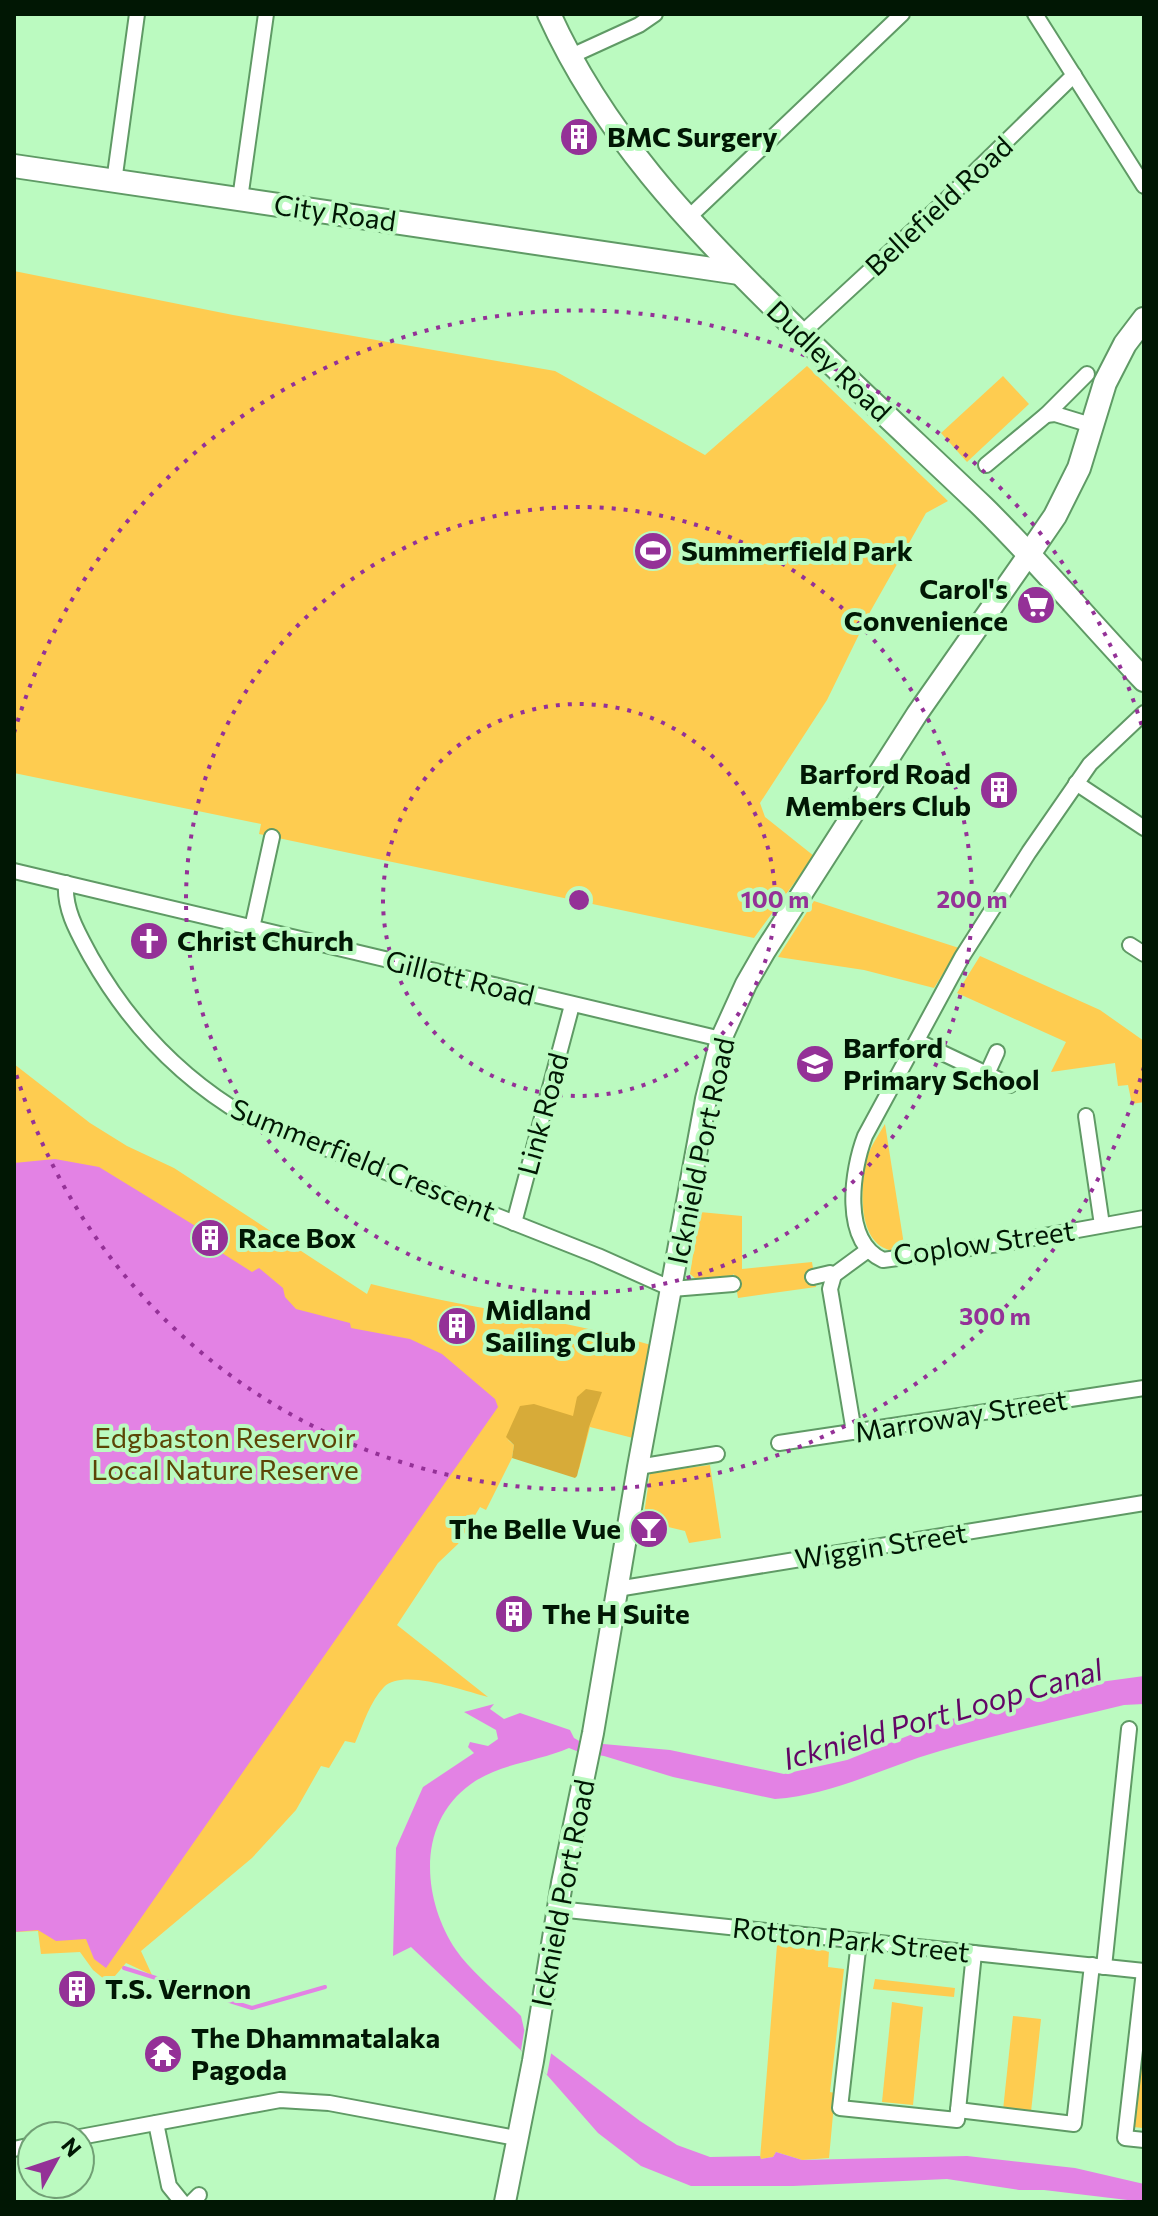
<svg xmlns="http://www.w3.org/2000/svg" width="1158" height="2216" font-family="Commissioner,sans-serif">
	<rect width="100%" height="100%" fill="#bbfac0"/>
	<g fill="#fecc50">
		<path d="M 14,271 L 233,315 L 555,371 L 705,455 L 807,366 L 948,501 L 926,513 L 870,612 L 827,700 L 760,803 L 765,817 L 814,856 L 754,938 L 259,834 L 261,824 L 14,773 Z"/>
		<path d="M 1003,376 L 1029,404 L 967,462 L 941,433 Z"/>
		<path d="M 814,901 L 959,948 L 934,988 L 864,970 L 778,957 Z"/>
		<path d="M 980,956 L 1100,1010 L 1144,1041 L 1144,1102 L 1132,1104 L 1128,1085 L 1118,1086 L 1115,1063 L 1051,1072 L 1066,1042 L 957,993 Z"/>
		<path d="M 14,1064 L 90,1123 L 127,1146 L 174,1168 L 367,1294 L 371,1284 C 464,1308 559,1318 651,1345 L 633,1438 L 590,1427 L 579,1469 L 508,1440 L 514,1445 L 512,1458 L 486,1510 L 480,1507 L 458,1544 L 438,1563 L 397,1625 L 488,1697 C 463,1691 403,1668 384,1687 C 370,1701 363,1725 355,1743 L 345,1741 L 329,1768 L 321,1766 L 296,1810 L 252,1858 L 141,1951 L 152,1975 L 126,1963 L 109,1983 L 93,1970 L 80,1952 L 41,1954 L 38,1931 L 14,1932 Z"/>
		<path d="M 885,1124 L 905,1251 C 858,1256 860,1197 865,1164 C 868,1150 878,1136 885,1124 Z"/>
		<path d="M 700,1212 L 742,1216 L 742,1269 L 812,1262 L 816,1287 L 738,1298 L 734,1274 L 730,1277 L 696,1279 L 690,1274 Z"/>
		<path d="M 710,1465 L 721,1538 L 689,1543 L 685,1531 L 643,1521 L 650,1473 Z"/>
		<path d="M 777,1945 L 829,1951 L 828,1967 L 844,1969 L 830,2092 L 835,2093 L 829,2158 L 802,2160 L 776,2152 L 773,2157 L 760,2159 Z"/>
		<path d="M 875,1979 L 955,1988 L 954,1997 L 873,1989 Z"/>
		<path d="M 892,2002 L 923,2007 L 913,2105 L 882,2102 Z"/>
		<path d="M 1013,2016 L 1041,2019 L 1031,2112 L 1003,2110 Z"/>
		<path d="M 1144,2028 L 1144,2121 L 1143,2128 L 1133,2127 Z"/>
	</g>
	<path fill="#d7ab39" d="M 586,1389 L 602,1392 L 589,1427 L 577,1476 L 575,1478 L 512,1458 L 514,1445 L 506,1437 L 520,1406 L 534,1404 L 573,1416 L 577,1397 Z"/>
	<g fill="#e382e4">
		<path d="M 55,1159 L 99,1167 L 197,1227 L 192,1234 L 252,1272 L 259,1268 L 283,1288 L 285,1297 L 296,1309 L 350,1323 L 351,1328 L 410,1339 L 442,1354 L 495,1399 L 498,1407 L 106,1968 L 94,1959 L 86,1939 L 56,1941 L 38,1930 L 14,1932 L 14,1163 Z"/>
		<path d="M 1144,1676 L 1144,1704 L 1124,1705 C 1063,1720 1000,1733 940,1751 C 884,1767 834,1795 775,1799 L 673,1777 L 604,1756 L 579,1752 L 569,1748 C 537,1762 500,1763 471,1784 C 416,1823 422,1899 456,1950 C 472,1973 501,1996 521,2016 L 524,2029 L 548,2051 L 640,2121 L 677,2145 L 710,2157 L 760,2156 L 761,2159 L 773,2157 L 776,2152 L 802,2160 L 967,2156 L 1075,2168 L 1144,2184 L 1144,2202 L 1044,2190 L 1019,2190 L 947,2179 L 793,2186 L 691,2186 L 641,2166 L 598,2133 L 547,2075 L 411,1947 L 393,1956 L 396,1848 L 423,1787 L 474,1753 L 468,1747 L 470,1742 L 488,1746 L 498,1739 L 496,1730 L 464,1712 L 494,1704 L 490,1709 L 504,1719 L 520,1713 L 570,1730 L 574,1738 L 581,1742 L 670,1750 L 784,1774 L 847,1760 L 948,1720 L 1001,1705 L 1078,1685 Z"/>
	</g>
	<path fill="#bbfac0" d="M 526,2020 L 527,2027 L 552,2049 L 547,2075 L 521,2050 Z"/>
	<g fill="none" stroke-linecap="round" stroke-linejoin="round">
		<path stroke="#e382e4" stroke-width="4" d="M 124,1968 L 252,2008 L 325,1987"/>
		<defs>
			<g id="minor">
				<path d="M 1035,14 L 1144,186"/>
				<path d="M 569,57 L 639,25 L 655,14"/>
				<path d="M 114,182 L 137,14"/>
				<path d="M 240,199 L 266,14"/>
				<path d="M 688,218 L 902,14"/>
				<path d="M 801,334 L 943,203 L 1074,75"/>
				<path d="M 1046,415 L 1055,414 L 1091,425"/>
				<path d="M 986,465 L 1046,415 L 1087,374"/>
				<path d="M 1144,713 L 1090,764 L 1029,852 L 962,957 L 865,1136 C 852,1170 841,1241 883,1260 L 1006,1243 L 1144,1218"/>
				<path d="M 1076,783 L 1144,828"/>
				<path d="M 14,871 L 721,1039"/>
				<path d="M 66,883 C 64,910 78,933 91,957 C 129,1024 180,1078 247,1117 L 598,1256 L 672,1289 L 733,1284"/>
				<path d="M 252,928 L 272,837"/>
				<path d="M 1130,945 L 1144,954"/>
				<path d="M 917,1041 L 1010,1085"/>
				<path d="M 987,1074 L 997,1052"/>
				<path d="M 1086,1116 L 1102,1225"/>
				<path d="M 514,1223 L 572,1005"/>
				<path d="M 813,1277 L 830,1273 L 834,1275"/>
				<path d="M 854,1432 L 830,1289 L 834,1275 L 868,1250"/>
				<path d="M 779,1443 L 1144,1388"/>
				<path d="M 638,1467 L 717,1454"/>
				<path d="M 617,1589 L 1144,1503"/>
				<path d="M 558,1909 L 1144,1971"/>
				<path d="M 859,1941 L 840,2108 L 957,2120 L 974,1953"/>
				<path d="M 1104,1967 L 1129,1729"/>
				<path d="M 1144,1971 L 1125,2138 L 1144,2140"/>
				<path d="M 958,2110 L 1074,2124 L 1092,1965"/>
				<path d="M 156,2123 L 169,2186 L 182,2202"/>
				<path d="M 80,2137 L 280,2100 L 329,2103 L 516,2138"/>
				<path d="M 14,2149 L 32,2145"/>
				<path d="M 192,2202 L 199,2195"/>
			</g>
			<path id="secondary" d="M 505,2202 L 533,2061 L 562,1883 L 593,1733 L 638,1467 L 706,1099 L 721,1039 L 746,984 L 765,951 L 917,714 L 1029,554"/>
			<g id="primary">
				<path d="M 549,14 C 603,133 689,224 781,314 C 847,380 916,443 983,507 C 1039,562 1090,623 1144,680"/>
				<path d="M 14,166 L 739,273"/>
				<path d="M 1029,554 L 1055,516 L 1079,468 L 1105,383 L 1125,344 L 1144,319"/>
			</g>
		</defs>
		<use href="#minor" stroke="#5f9a65" stroke-width="18"/>
		<use href="#secondary" stroke="#5f9a65" stroke-width="24"/>
		<use href="#primary" stroke="#5f9a65" stroke-width="26"/>
		<use href="#minor" stroke="#fff" stroke-width="14"/>
		<use href="#secondary" stroke="#fff" stroke-width="20"/>
		<use href="#primary" stroke="#fff" stroke-width="22"/>
	</g>
	<g fill="none" stroke="#943197" stroke-width="4" stroke-dasharray="4 8">
		<circle cx="579" cy="900" r="196"/>
		<circle cx="579" cy="900" r="393"/>
		<path d="M1144 1067A589 589 0 0 1 14 1067M14 733A589 589 0 0 1 1144 733"/>
	</g>
	<defs>
		<symbol id="building-disc" viewBox="-11 -11 22 22"><circle r="9.5" fill="#943197" stroke="#bbfac0"/><path d="M-4-6H4V6H1V3H-1V6H-4ZM-2.5-4.3h1.7v1.8h-1.7ZM.8-4.3h1.7v1.8H.8ZM-2.5-1h1.7V.8h-1.7ZM.8-1h1.7V.8H.8Z" fill="#fff"/></symbol>
		<symbol id="stadium-disc" viewBox="-11 -11 22 22"><circle r="9.5" fill="#943197" stroke="#bbfac0"/><path d="M0-5a6.5 5 0 1 0 0 10a6.5 5 0 1 0 0-10ZM-3.5-1.8h7v3.6h-7Z" fill="#fff"/></symbol>
		<symbol id="supermarket-disc" viewBox="-11 -11 22 22"><circle r="9.5" fill="#943197" stroke="#bbfac0"/><path d="M-6-5.5h2.5l.6 2H6L4.5 2H-2.5L-4.4-4H-6ZM-1.5 3.2a1.3 1.3 0 1 0 .1 0ZM3 3.2a1.3 1.3 0 1 0 .1 0Z" fill="#fff"/></symbol>
		<symbol id="church-disc" viewBox="-11 -11 22 22"><circle r="9.5" fill="#943197" stroke="#bbfac0"/><path d="M-1.2-6h2.4v3.5h3.3v2.4h-3.3V6h-2.4V-.1h-3.3v-2.4h3.3Z" fill="#fff"/></symbol>
		<symbol id="school-disc" viewBox="-11 -11 22 22"><circle r="9.5" fill="#943197" stroke="#bbfac0"/><path d="M0-5L7-2L0 1L-7-2ZM-4 1L0 2.5L4 1V4Q0 6-4 4Z" fill="#fff"/></symbol>
		<symbol id="bar-disc" viewBox="-11 -11 22 22"><circle r="9.5" fill="#943197" stroke="#bbfac0"/><path d="M-6-5H6L.8 .8V4.5H3.5V6h-7V4.5H-.8V.8Z" fill="#fff"/></symbol>
		<symbol id="temple-disc" viewBox="-11 -11 22 22"><circle r="9.5" fill="#943197" stroke="#bbfac0"/><path d="M0-6L5-2H3V0L6.5 2.5H4V6H1.5V3h-3V6H-4V2.5H-6.5L-3 0V-2H-5Z" fill="#fff"/></symbol>
	</defs>
	<g fill-rule="evenodd">
		<use href="#building-disc" x="557" y="115" width="44" height="44"/>
		<use href="#stadium-disc" x="631" y="529" width="44" height="44"/>
		<use href="#supermarket-disc" x="1014" y="583" width="44" height="44"/>
		<use href="#building-disc" x="977" y="768" width="44" height="44"/>
		<use href="#church-disc" x="127" y="919" width="44" height="44"/>
		<use href="#school-disc" x="793" y="1042" width="44" height="44"/>
		<use href="#building-disc" x="188" y="1216" width="44" height="44"/>
		<use href="#building-disc" x="435" y="1304" width="44" height="44"/>
		<use href="#bar-disc" x="627" y="1507" width="44" height="44"/>
		<use href="#building-disc" x="492" y="1592" width="44" height="44"/>
		<use href="#building-disc" x="55" y="1967" width="44" height="44"/>
		<use href="#temple-disc" x="141" y="2032" width="44" height="44"/>
	</g>
	<g text-anchor="middle" stroke-width="8" stroke-linejoin="round" paint-order="stroke">
		<g font-size="28" font-weight="bold" fill="#011704" stroke="#bbfac0" text-anchor="start">
			<text x="607" y="147">BMC Surgery</text>
			<text x="681" y="561">Summerfield Park</text>
			<text x="1008" y="599" text-anchor="end">Carol's<tspan x="1008" dy="32">Convenience</tspan></text>
			<text x="971" y="784" text-anchor="end">Barford Road<tspan x="971" dy="32">Members Club</tspan></text>
			<text x="177" y="951">Christ Church</text>
			<text x="843" y="1058">Barford<tspan x="843" dy="32">Primary School</tspan></text>
			<text x="238" y="1248">Race Box</text>
			<text x="485" y="1320">Midland<tspan x="485" dy="32">Sailing Club</tspan></text>
			<text x="621" y="1539" text-anchor="end">The Belle Vue</text>
			<text x="542" y="1624">The H Suite</text>
			<text x="105" y="1999">T.S. Vernon</text>
			<text x="191" y="2048">The Dhammatalaka<tspan x="191" dy="32">Pagoda</tspan></text>
		</g>
		<g font-size="28" fill="#011704" stroke="#bbfac0">
			<text transform="translate(939 206) rotate(-43)" y="10">Bellefield Road</text>
			<text transform="translate(335 213) rotate(8)" y="10">City Road</text>
			<text transform="translate(829 361) rotate(44)" y="10">Dudley Road</text>
			<text transform="translate(460 978) rotate(14)" y="10">Gillott Road</text>
			<text transform="translate(543 1114) rotate(-75)" y="10">Link Road</text>
			<text transform="translate(701 1151) rotate(-78)" y="10">Icknield Port Road</text>
			<text transform="translate(363 1160) rotate(22)" y="10">Summerfield Crescent</text>
			<text transform="translate(984 1243) rotate(-8)" y="10">Coplow Street</text>
			<text transform="translate(961 1416) rotate(-9)" y="10">Marroway Street</text>
			<text transform="translate(881 1546) rotate(-9)" y="10">Wiggin Street</text>
			<text transform="translate(563 1893) rotate(-79)" y="10">Icknield Port Road</text>
			<text transform="translate(851 1940) rotate(6)" y="10">Rotton Park Street</text>
		</g>
		<g font-size="28" fill="#5c4506" stroke="#bbfac0">
			<text x="225" y="1448">Edgbaston Reservoir<tspan x="225" dy="32">Local Nature Reserve</tspan></text>
		</g>
		<g font-size="30" font-style="italic" fill="#630566" stroke="#bbfac0">
			<text transform="translate(943 1715) rotate(-16)" y="10">Icknield Port Loop Canal</text>
		</g>
	</g>
	<circle cx="579" cy="900" r="12" fill="#943197" stroke="#bbfac0" stroke-width="4"/>
	<g font-size="24" text-anchor="middle" font-weight="bold" fill="#943197" stroke="#bbfac0" stroke-width="8" stroke-linejoin="round" paint-order="stroke">
		<text x="775" y="908">100 m</text>
		<text x="972" y="908">200 m</text>
		<text x="995" y="1325">300 m</text>
	</g>
	<rect width="1158" height="2216" fill="none" stroke="#011704" stroke-width="32"/>
	<g transform="translate(56 2160) rotate(50)"><circle r="38" fill="#bbfac0" stroke="#719f75" stroke-width="2"/>
	<path d="M0-6L14 30L0 20L-14 30Z" fill="#943197"/>
	<text y="-12" font-size="22" font-weight="bold" text-anchor="middle" fill="#011704">N</text>
	</g>
</svg>
